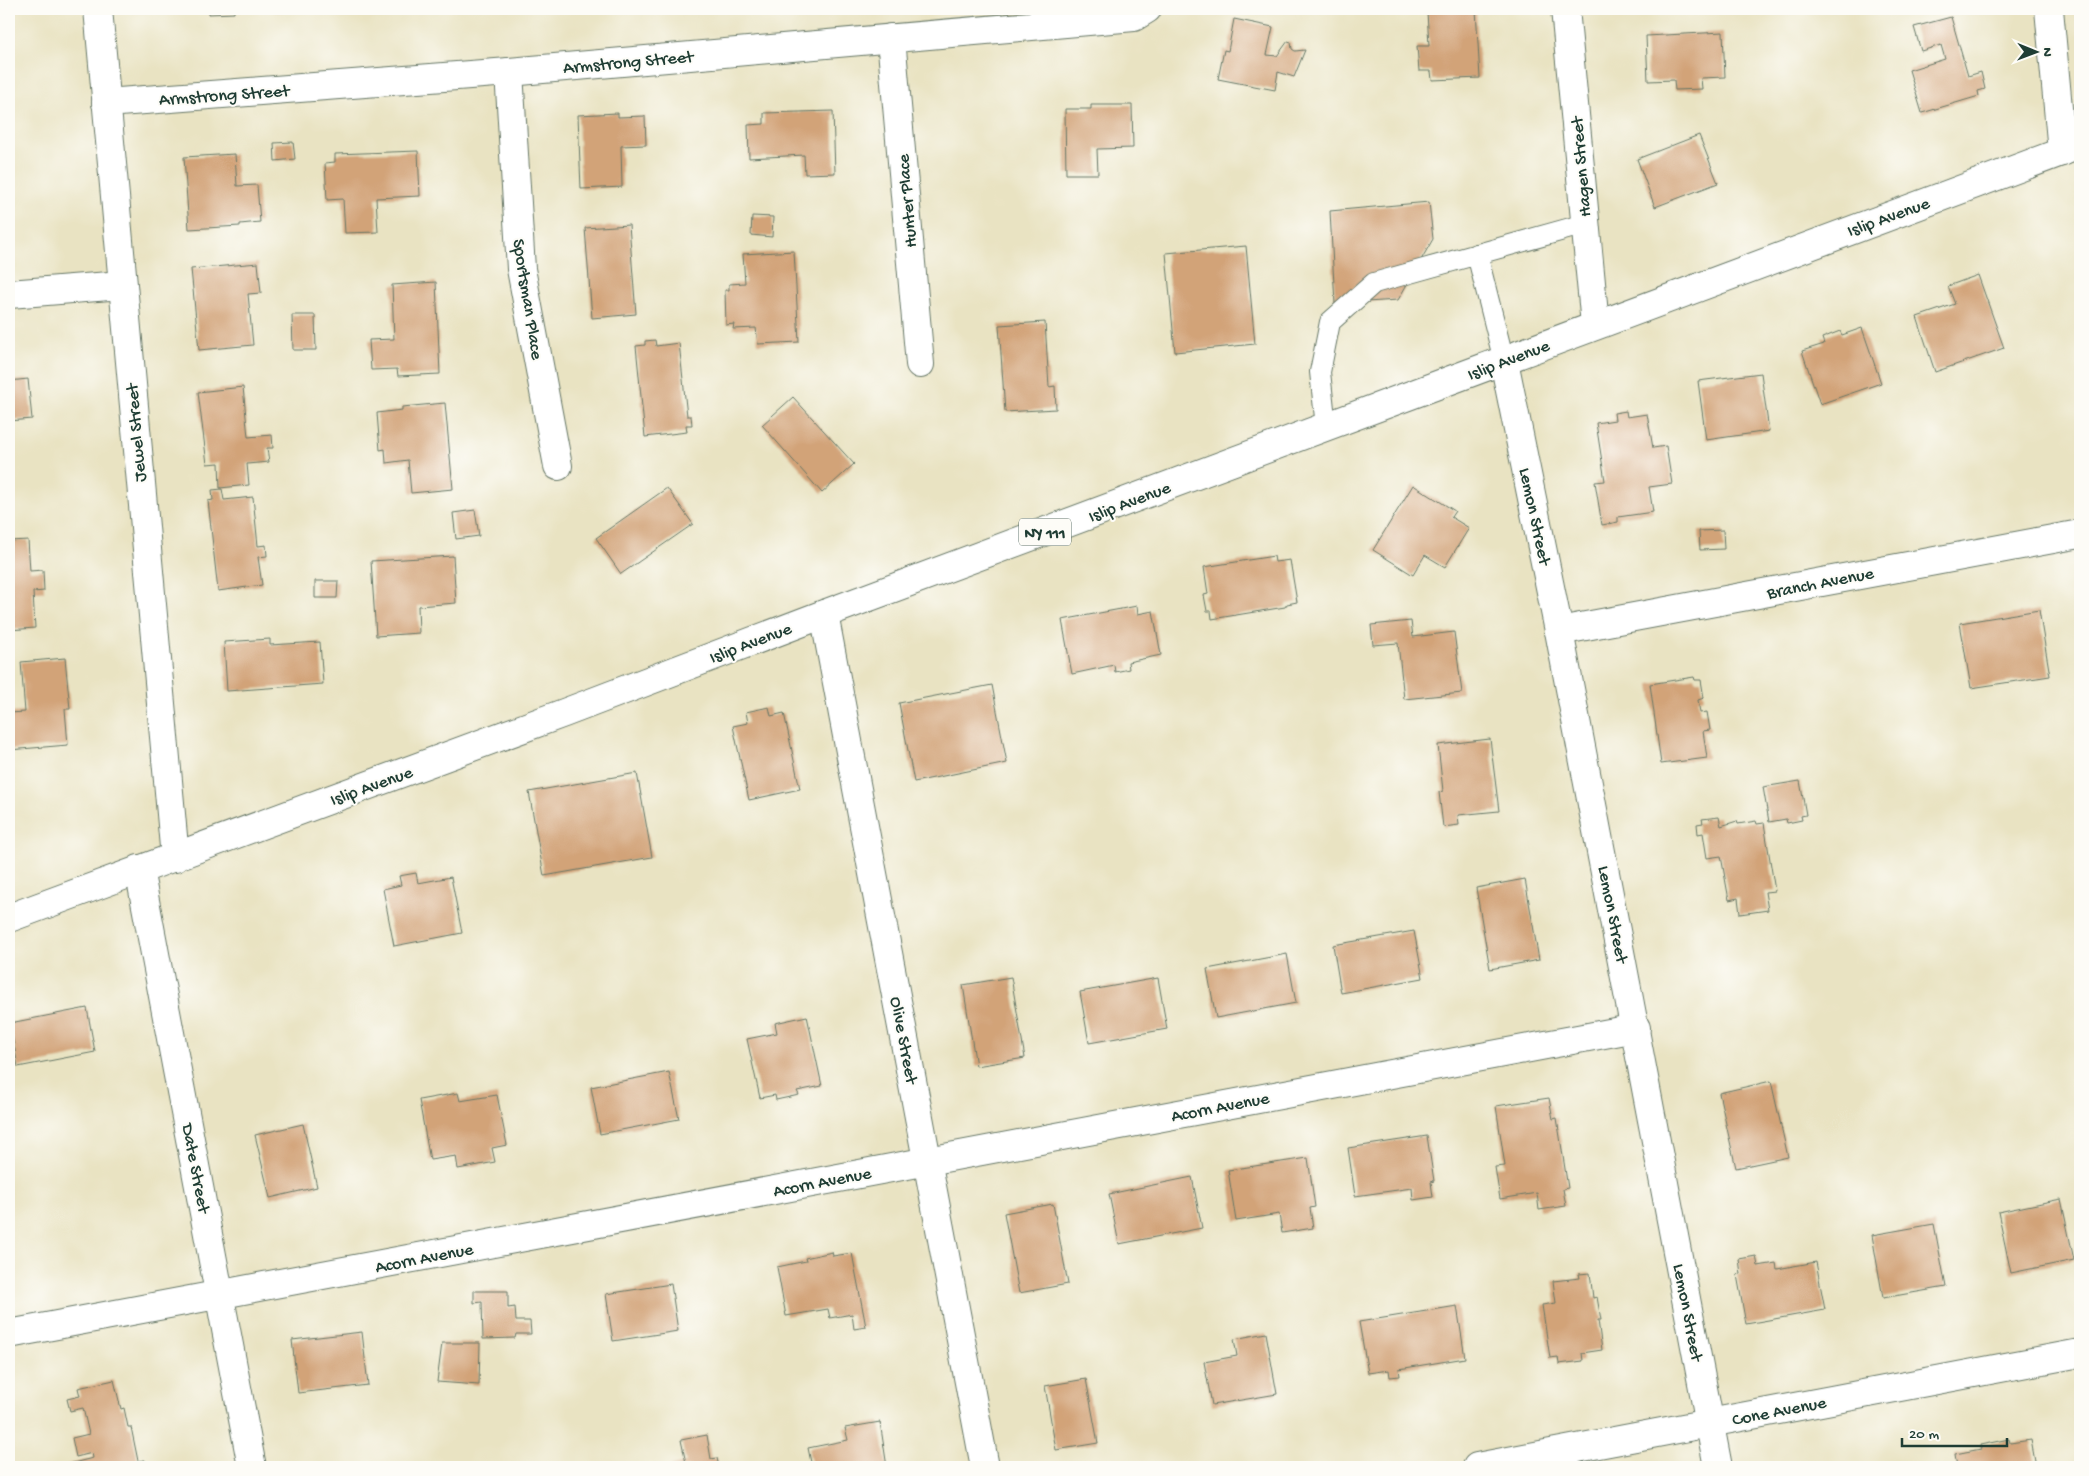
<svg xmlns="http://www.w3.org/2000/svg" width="2089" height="1476" font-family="'Gochi Hand',sans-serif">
	<rect width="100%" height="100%" fill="#fdfcf7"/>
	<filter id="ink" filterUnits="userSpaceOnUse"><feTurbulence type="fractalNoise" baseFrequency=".02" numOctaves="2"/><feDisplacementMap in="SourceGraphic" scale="10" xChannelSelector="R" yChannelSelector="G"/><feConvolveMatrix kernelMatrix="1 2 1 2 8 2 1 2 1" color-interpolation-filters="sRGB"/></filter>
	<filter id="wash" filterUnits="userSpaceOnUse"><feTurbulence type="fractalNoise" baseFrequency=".0096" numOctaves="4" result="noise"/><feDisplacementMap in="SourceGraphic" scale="20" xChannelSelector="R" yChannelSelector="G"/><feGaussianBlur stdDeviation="1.12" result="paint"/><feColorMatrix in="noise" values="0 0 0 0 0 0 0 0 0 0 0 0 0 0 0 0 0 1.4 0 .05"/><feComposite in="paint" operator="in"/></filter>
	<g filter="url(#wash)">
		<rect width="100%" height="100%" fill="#e9e3c2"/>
		<g id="blocks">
			<g fill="#d2a378">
				<path d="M 209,9 L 234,9 L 234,13 L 209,14 Z"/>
				<path d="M 275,9 L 305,9 L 305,10 L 275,12 Z"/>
				<path d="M 1476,9 L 1480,78 L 1432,80 L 1431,71 L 1419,71 L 1417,46 L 1429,46 L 1427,11 Z"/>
				<path d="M 1951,17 L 1968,76 L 1981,72 L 1985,89 L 1978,91 L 1979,96 L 1922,113 L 1909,70 L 1945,59 L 1941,45 L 1921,51 L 1914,27 Z"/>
				<path d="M 1234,19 L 1273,27 L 1267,55 L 1277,56 L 1288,41 L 1291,42 L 1292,49 L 1295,51 L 1305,50 L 1294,77 L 1278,72 L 1275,90 L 1218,79 L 1224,50 L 1228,51 Z"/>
				<path d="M 1723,32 L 1725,77 L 1701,78 L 1702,89 L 1675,90 L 1674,80 L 1648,81 L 1646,36 Z"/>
				<path d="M 1091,105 L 1132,105 L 1133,148 L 1097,149 L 1098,174 L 1066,174 L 1065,109 L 1091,109 Z"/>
				<path d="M 833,111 L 835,173 L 805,174 L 804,155 L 749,158 L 748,125 L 764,124 L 764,113 Z"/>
				<path d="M 618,113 L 618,117 L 645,116 L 646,145 L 621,146 L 622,187 L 581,189 L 578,115 Z"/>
				<path d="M 1699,135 L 1718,183 L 1655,207 L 1637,159 Z"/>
				<path d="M 293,142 L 295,159 L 275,161 L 274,143 Z"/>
				<path d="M 418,151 L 420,196 L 376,198 L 378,232 L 345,233 L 343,199 L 327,200 L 325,163 L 335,162 L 335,154 Z"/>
				<path d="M 235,154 L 237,186 L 257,185 L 260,222 L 240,224 L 240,226 L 189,229 L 184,157 Z"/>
				<path d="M 1429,202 L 1433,239 L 1398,300 L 1335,304 L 1330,211 Z"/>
				<path d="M 752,216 L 773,217 L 772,237 L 751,235 Z"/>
				<path d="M 629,225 L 636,314 L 592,318 L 585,228 Z"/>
				<path d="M 1246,246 L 1255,344 L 1175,352 L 1166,253 Z"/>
				<path d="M 794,251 L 799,342 L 758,344 L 756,328 L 733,329 L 734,324 L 726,325 L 725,290 L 729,290 L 729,284 L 745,283 L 743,254 Z"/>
				<path d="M 258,263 L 261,293 L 248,294 L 253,345 L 199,350 L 191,269 Z"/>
				<path d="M 1978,275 L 2004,348 L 1935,372 L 1917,317 L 1955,304 L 1948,286 Z"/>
				<path d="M 436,282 L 440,374 L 398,376 L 397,369 L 371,370 L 369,340 L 394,339 L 392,285 Z"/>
				<path d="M 292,315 L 315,315 L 316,350 L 293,350 Z"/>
				<path d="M 1045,322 L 1049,387 L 1055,386 L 1056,409 L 1005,412 L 999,325 Z"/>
				<path d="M 1862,328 L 1881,383 L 1820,404 L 1802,351 L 1824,344 L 1822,338 L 1840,331 L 1842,335 Z"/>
				<path d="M 655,340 L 656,346 L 679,343 L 687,416 L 691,416 L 692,425 L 686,425 L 687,432 L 645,437 L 636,346 L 645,345 L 645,341 Z"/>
				<path d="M 1761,373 L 1769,431 L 1706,440 L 1698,381 Z"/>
				<path d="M 28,379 L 32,419 L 9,421 L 9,381 Z"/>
				<path d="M 243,387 L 248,437 L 272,435 L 273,448 L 267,448 L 269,462 L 247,464 L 249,485 L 220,488 L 219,463 L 207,464 L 198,392 Z"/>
				<path d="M 793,397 L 854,464 L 822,493 L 762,425 Z"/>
				<path d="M 445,403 L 453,489 L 411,493 L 408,460 L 386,463 L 385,449 L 380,450 L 377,413 L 402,410 L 402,407 Z"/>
				<path d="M 1626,411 L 1627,417 L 1647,414 L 1653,448 L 1666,446 L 1672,484 L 1649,487 L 1653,512 L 1618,517 L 1618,522 L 1602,525 L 1595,482 L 1605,481 L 1596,423 L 1615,420 L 1614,413 Z"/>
				<path d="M 1413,485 L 1455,511 L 1451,517 L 1469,528 L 1445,567 L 1425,555 L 1413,575 L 1373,550 Z"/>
				<path d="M 667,488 L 693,524 L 621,574 L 596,538 Z"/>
				<path d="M 222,489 L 224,500 L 253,497 L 258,546 L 266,545 L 267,556 L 258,557 L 262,585 L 218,591 L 208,501 L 213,500 L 212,490 Z"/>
				<path d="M 475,510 L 479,536 L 456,539 L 453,513 Z"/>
				<path d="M 1723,530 L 1724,549 L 1700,550 L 1699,531 Z"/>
				<path d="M 28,540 L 30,571 L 43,570 L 44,591 L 33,592 L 35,628 L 9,630 L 9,541 Z"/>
				<path d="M 453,556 L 456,603 L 418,606 L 419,633 L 376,636 L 371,561 Z"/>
				<path d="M 1274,556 L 1275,562 L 1290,560 L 1297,602 L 1287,604 L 1285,607 L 1212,619 L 1211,611 L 1207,611 L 1204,595 L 1208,594 L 1204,567 Z"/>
				<path d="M 315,581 L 338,581 L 337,598 L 315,598 Z"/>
				<path d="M 1137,606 L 1138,614 L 1153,611 L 1161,655 L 1128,662 L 1129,669 L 1115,672 L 1114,665 L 1072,674 L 1062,620 Z"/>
				<path d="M 2039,610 L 2050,676 L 1971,688 L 1960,623 Z"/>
				<path d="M 1411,621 L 1413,637 L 1454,632 L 1462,693 L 1404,699 L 1398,643 L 1373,645 L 1371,625 Z"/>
				<path d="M 270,639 L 270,645 L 320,642 L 323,684 L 227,691 L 224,642 Z"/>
				<path d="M 65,658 L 70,709 L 65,709 L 68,745 L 9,750 L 9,713 L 25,712 L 21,662 Z"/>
				<path d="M 1694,677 L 1695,680 L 1701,680 L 1704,698 L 1698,700 L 1700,713 L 1707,712 L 1710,730 L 1703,731 L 1707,758 L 1661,764 L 1650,684 Z"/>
				<path d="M 992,685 L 1007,763 L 914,782 L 899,703 Z"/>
				<path d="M 769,707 L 771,716 L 784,713 L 800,789 L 749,800 L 733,726 L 748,723 L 746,712 Z"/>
				<path d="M 1490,739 L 1499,811 L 1458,815 L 1459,825 L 1443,827 L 1439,792 L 1443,791 L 1438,745 Z"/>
				<path d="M 637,773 L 652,857 L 544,876 L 529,792 Z"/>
				<path d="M 1800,781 L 1806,815 L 1801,816 L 1802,820 L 1787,823 L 1786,819 L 1769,822 L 1763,787 Z"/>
				<path d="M 1719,817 L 1721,826 L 1737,821 L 1738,824 L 1756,821 L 1757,824 L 1764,823 L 1775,891 L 1765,892 L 1768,910 L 1740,914 L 1738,898 L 1729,900 L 1721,856 L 1707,858 L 1703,833 L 1698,834 L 1697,824 L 1703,823 L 1702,819 Z"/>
				<path d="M 416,873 L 418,883 L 451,877 L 462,933 L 394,946 L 383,889 L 401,885 L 399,876 Z"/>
				<path d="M 1525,879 L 1539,960 L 1490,969 L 1476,888 Z"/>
				<path d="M 1414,931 L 1423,978 L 1341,993 L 1333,945 Z"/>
				<path d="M 1287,954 L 1296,1003 L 1216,1018 L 1207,969 Z"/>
				<path d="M 1011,977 L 1025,1058 L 976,1066 L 963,985 Z"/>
				<path d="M 1158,978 L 1167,1029 L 1089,1043 L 1080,992 Z"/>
				<path d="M 87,1008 L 95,1052 L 18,1067 L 10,1023 Z"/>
				<path d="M 807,1016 L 822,1086 L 797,1091 L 799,1095 L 776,1100 L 775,1095 L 760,1098 L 747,1039 L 777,1033 L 775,1023 Z"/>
				<path d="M 669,1072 L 679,1119 L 600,1134 L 591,1087 Z"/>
				<path d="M 1771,1081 L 1788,1157 L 1736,1168 L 1719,1093 Z"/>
				<path d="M 458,1093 L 460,1101 L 497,1095 L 507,1145 L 492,1148 L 495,1162 L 458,1169 L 456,1156 L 430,1160 L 419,1100 Z"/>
				<path d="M 1549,1098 L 1553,1119 L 1557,1118 L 1568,1188 L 1563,1189 L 1566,1206 L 1539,1210 L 1537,1193 L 1500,1199 L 1495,1167 L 1505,1166 L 1496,1106 Z"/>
				<path d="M 303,1124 L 317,1187 L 270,1198 L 255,1135 Z"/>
				<path d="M 1427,1136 L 1434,1181 L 1431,1182 L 1433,1197 L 1413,1200 L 1412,1188 L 1355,1196 L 1348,1148 Z"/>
				<path d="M 1308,1158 L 1315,1207 L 1310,1208 L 1313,1228 L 1282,1233 L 1279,1214 L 1236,1221 L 1228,1170 Z"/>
				<path d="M 1192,1177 L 1202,1228 L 1119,1244 L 1109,1194 Z"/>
				<path d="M 2061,1199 L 2074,1260 L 2011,1273 L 1998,1212 Z"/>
				<path d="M 1053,1204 L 1068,1284 L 1019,1293 L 1004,1213 Z"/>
				<path d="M 1934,1224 L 1946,1287 L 1883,1298 L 1872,1235 Z"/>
				<path d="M 832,1252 L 833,1256 L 852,1253 L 866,1327 L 854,1329 L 852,1314 L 830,1318 L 828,1309 L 786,1316 L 777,1267 L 806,1261 L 805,1258 Z"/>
				<path d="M 1756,1256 L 1758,1266 L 1776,1263 L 1777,1269 L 1816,1262 L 1825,1310 L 1746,1324 L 1737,1275 L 1741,1274 L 1739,1259 Z"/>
				<path d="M 1590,1273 L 1593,1298 L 1597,1297 L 1601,1320 L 1598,1320 L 1602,1350 L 1582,1353 L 1583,1361 L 1559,1364 L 1558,1357 L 1550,1358 L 1542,1305 L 1556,1303 L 1553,1281 L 1580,1278 L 1579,1274 Z"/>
				<path d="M 671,1284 L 678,1331 L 613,1341 L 606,1294 Z"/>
				<path d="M 474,1291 L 508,1291 L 508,1308 L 515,1307 L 516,1321 L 530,1321 L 531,1334 L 516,1334 L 515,1338 L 483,1339 L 482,1302 L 474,1303 Z"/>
				<path d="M 1457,1306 L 1465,1358 L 1399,1369 L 1400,1376 L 1390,1377 L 1389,1370 L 1368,1373 L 1359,1322 Z"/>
				<path d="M 362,1332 L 368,1385 L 298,1393 L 292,1340 Z"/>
				<path d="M 1266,1333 L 1277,1394 L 1212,1405 L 1204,1362 L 1237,1356 L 1234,1339 Z"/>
				<path d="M 442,1343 L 480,1343 L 479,1385 L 437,1382 Z"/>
				<path d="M 1086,1379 L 1098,1443 L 1056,1450 L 1045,1386 Z"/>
				<path d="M 114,1380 L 121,1409 L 124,1408 L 128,1427 L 131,1427 L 138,1461 L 145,1460 L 147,1467 L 66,1467 L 65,1465 L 93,1458 L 92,1453 L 76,1457 L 72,1438 L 89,1434 L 83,1408 L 70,1411 L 67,1399 L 80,1396 L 78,1388 Z"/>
				<path d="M 880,1422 L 887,1467 L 812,1467 L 808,1448 L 848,1440 L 845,1428 Z"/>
				<path d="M 707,1435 L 711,1459 L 717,1458 L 719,1467 L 667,1467 L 686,1463 L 681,1440 Z"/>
				<path d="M 2009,1439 L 2010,1443 L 2031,1440 L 2036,1467 L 1957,1467 L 1955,1454 L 1981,1449 L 1980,1445 Z"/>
			</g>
		</g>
	</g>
	<g filter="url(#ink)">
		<use href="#blocks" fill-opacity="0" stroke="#676" stroke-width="1"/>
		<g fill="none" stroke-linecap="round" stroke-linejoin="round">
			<defs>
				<g id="lane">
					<path d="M 1477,254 L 1504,361"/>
					<path d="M 1326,427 L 1320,372 L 1330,322 L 1374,283 L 1585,224"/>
				</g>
				<g id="street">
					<path d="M 98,9 L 175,858"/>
					<path d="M 1565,9 L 1595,325"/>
					<path d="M 2049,9 L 2062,152"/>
					<path d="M 891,38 L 920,364"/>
					<path d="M 509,72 L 521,269 L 558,466"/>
					<path d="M 106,103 L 509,72 L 1134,17 L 1147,9"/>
					<path d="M 9,294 L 122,285"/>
					<path d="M 1504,361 L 1559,631 L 1718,1467"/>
					<path d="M 824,614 L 985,1467"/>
					<path d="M 1559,631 L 2080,534"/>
					<path d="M 139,869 L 252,1467"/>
					<path d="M 9,1334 L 1636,1028"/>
					<path d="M 1477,1467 L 2080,1353"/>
				</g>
				<path id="primary" d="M 9,918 L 564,713 L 824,614 L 2080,145"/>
			</defs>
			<use href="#lane" stroke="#676" stroke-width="22"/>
			<use href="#street" stroke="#676" stroke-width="30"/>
			<use href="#primary" stroke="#676" stroke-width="30"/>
			<use href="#lane" stroke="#fff" stroke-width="20"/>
			<use href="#street" stroke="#fff" stroke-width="28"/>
			<use href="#primary" stroke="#fff" stroke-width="28"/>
		</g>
	</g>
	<g text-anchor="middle" stroke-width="4" stroke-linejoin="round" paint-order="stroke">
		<rect fill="#fdfcf7" stroke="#62766e" stroke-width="1" x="1019" y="518.5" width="52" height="27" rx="4"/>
		<g font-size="16" font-weight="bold" fill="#1f3d34">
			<text x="1045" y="538">NY 111</text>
		</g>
		<g font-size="18" fill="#1f3d34" stroke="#fdfcf7">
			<text transform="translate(628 61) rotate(-5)" y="6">Armstrong Street</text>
			<text transform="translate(224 94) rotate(-4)" y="6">Armstrong Street</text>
			<text transform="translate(1580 167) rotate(-95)" y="6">Hagen Street</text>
			<text transform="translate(906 201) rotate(-95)" y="6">Hunter Place</text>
			<text transform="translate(1888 216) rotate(-20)" y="6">Islip Avenue</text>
			<text transform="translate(529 299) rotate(81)" y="6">Sportsman Place</text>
			<text transform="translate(1508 359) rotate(-21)" y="6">Islip Avenue</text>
			<text transform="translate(135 433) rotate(-95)" y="6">Jewel Street</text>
			<text transform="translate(1129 501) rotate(-21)" y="6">Islip Avenue</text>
			<text transform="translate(1536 516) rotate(78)" y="6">Lemon Street</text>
			<text transform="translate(1820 582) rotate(-11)" y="6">Branch Avenue</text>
			<text transform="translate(750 642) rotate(-21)" y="6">Islip Avenue</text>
			<text transform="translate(371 785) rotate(-20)" y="6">Islip Avenue</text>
			<text transform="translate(1614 914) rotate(79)" y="6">Lemon Street</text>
			<text transform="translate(905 1040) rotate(79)" y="6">Olive Street</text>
			<text transform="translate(1220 1106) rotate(-11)" y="6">Acorn Avenue</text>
			<text transform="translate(197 1168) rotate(79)" y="6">Date Street</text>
			<text transform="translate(822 1181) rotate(-11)" y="6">Acorn Avenue</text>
			<text transform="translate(424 1257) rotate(-11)" y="6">Acorn Avenue</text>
			<text transform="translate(1689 1312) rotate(79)" y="6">Lemon Street</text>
			<text transform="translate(1779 1410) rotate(-11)" y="6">Cone Avenue</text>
		</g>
	</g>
	<rect width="2089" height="1476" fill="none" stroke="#fdfcf7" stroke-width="30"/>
	<g transform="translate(2036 52) rotate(91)" stroke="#fdfcf7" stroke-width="4" paint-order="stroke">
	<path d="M0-4L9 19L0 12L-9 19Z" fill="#1f3d34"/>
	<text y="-8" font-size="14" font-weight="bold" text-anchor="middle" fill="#1f3d34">N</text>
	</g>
	<path d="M1902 1438v8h105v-8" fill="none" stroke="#1f3d34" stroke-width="2.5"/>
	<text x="1909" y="1438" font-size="15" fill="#1f3d34" stroke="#fdfcf7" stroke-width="4" paint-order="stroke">20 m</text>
</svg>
